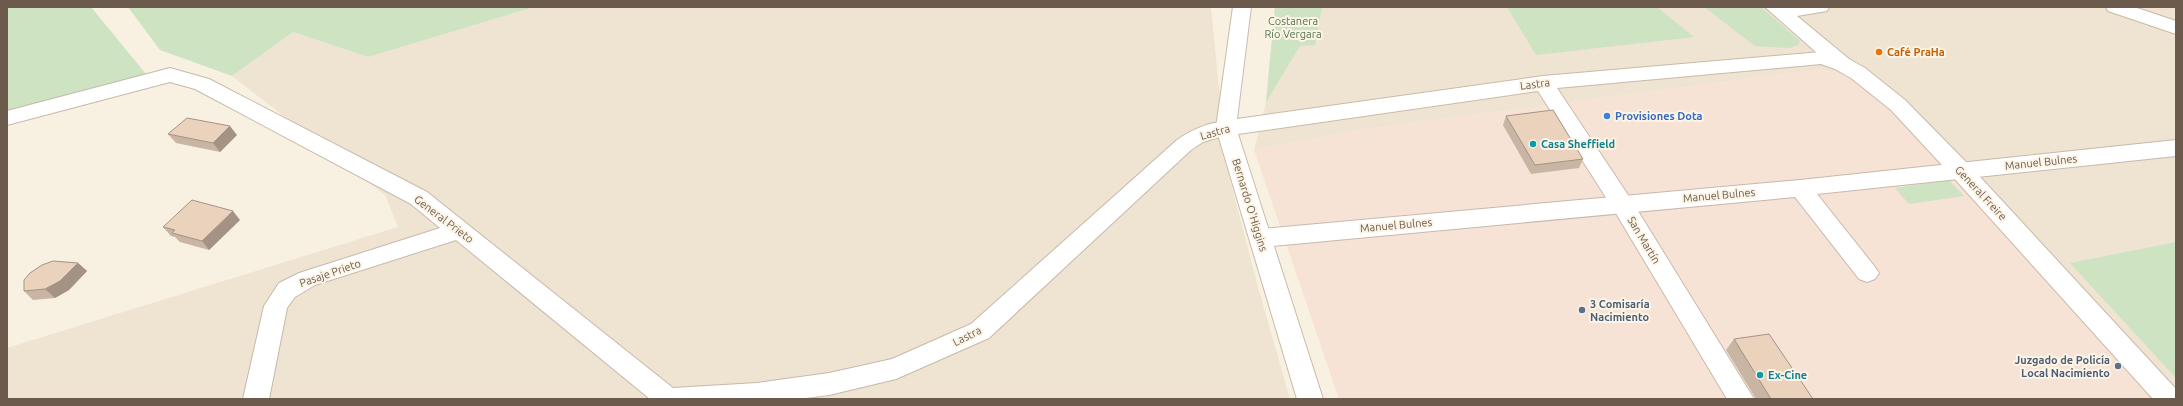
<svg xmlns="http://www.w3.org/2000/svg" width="2183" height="406" font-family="Ubuntu,sans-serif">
	<rect width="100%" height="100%" fill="#f8f1e2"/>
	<g fill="#efe3d1">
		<path d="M 534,7 L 1211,7 L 1227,168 L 1258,287 L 1290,399 L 7,399 L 7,348 L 398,227 L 385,195 L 232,76 L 293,32 L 368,57 Z"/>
		<path d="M 1275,7 L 2176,7 L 2176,399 L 1854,78 L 1828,71 L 1816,70 L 1366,129 L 1254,150 L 1266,102 Z"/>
	</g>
	<path fill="#f7e3d6" d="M 1816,70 L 1841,74 L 1854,78 L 1877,91 L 2156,399 L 1339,399 L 1254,150 L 1366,129 Z"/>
	<g fill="#cde3c2">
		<path d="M 7,7 L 91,7 L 155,85 L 7,123 Z"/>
		<path d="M 128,7 L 534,7 L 368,57 L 293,32 L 232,76 L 160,50 Z"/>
		<path d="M 1275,7 L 1322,7 L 1315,45 L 1300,46 L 1266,102 Z"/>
		<path d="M 1507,7 L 1657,7 L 1694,37 L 1536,55 Z"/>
		<path d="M 1704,7 L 1761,7 L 1800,41 L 1798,45 L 1789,48 L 1755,46 Z"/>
		<path d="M 1949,180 L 1964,196 L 1909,204 L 1895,188 Z"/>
		<path d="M 2176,242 L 2176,378 L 2070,263 Z"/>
	</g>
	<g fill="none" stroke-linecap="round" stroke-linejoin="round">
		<defs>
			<g id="street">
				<path d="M 1765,7 L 1829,7 L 1827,11 L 1797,16 L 1849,59 L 1852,64 L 1849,69 L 1842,71 L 1835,69 Z"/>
				<path d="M 2106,7 L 2134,7 L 2176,21 L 2176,34 L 2108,11 Z"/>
				<path d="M 170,68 L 209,79 L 427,192 L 673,388 L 757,383 L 829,373 L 892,359 L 971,324 L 1177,140 C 1191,130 1216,118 1233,123 L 1236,128 L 1233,133 L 1203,142 L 1191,150 L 989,338 L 896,379 L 829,395 L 798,399 L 650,399 L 456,240 L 315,285 L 295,297 L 287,308 L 269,399 L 243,399 L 264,306 L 279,283 L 299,273 L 440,228 L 411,204 L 195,89 L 170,82 L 7,125 L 7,111 Z"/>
				<path d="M 2176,140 L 2176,156 L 1817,194 L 1875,267 L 1879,273 L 1875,279 L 1867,282 L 1859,279 L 1795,197 L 1261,247 L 1253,244 L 1250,238 L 1253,232 L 1261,229 L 1800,180 Z"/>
			</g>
			<path id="secondary" d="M 1233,7 L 1251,7 L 1237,119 L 1543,76 L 1821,52 L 1849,59 L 1865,68 L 1905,100 L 1969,165 L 2176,389 L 2176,399 L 2153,399 L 1953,177 L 1891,110 L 1851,78 L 1835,69 L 1821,64 L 1557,88 L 1630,198 L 1754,399 L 1727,399 L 1614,210 L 1538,91 L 1238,134 L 1323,399 L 1297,399 L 1216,128 Z"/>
		</defs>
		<use href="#street" stroke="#c7b9ab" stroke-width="2"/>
		<use href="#secondary" stroke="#cabaa9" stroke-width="2"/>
		<use href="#street" fill="#fff" fill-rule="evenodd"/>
		<use href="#secondary" fill="#fff" fill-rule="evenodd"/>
	</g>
	<g fill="#c9b5a3">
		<path d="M 1506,116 L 1583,159 L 1579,168 L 1531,174 L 1503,125 Z"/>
		<path d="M 168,134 L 237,135 L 220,152 L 176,143 Z"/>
		<path d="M 240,220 L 209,250 L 180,242 L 175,237 L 171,236 L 163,227 Z"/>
		<path d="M 78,263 L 87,271 L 69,290 L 55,298 L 33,300 L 24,291 Z"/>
		<path d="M 1734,339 L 1813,399 L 1756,399 L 1726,350 Z"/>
	</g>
	<g fill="#a49384">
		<path d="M 230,126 L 237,135 L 220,152 L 213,143 Z"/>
		<path d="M 233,211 L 240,220 L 209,250 L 202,241 Z"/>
		<path d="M 78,263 L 87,271 L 69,290 L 55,298 L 45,289 Z"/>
	</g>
	<g fill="#ead2bd" stroke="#a49384">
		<path d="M 1553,110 L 1583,159 L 1535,165 L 1506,116 Z"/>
		<path d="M 187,118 L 230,126 L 213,143 L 168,134 Z"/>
		<path d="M 192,200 L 233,211 L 202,241 L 172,233 L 175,230 L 163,227 Z"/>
		<path d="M 53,261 L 78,263 L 60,281 L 45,289 L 24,291 L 24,280 L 30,273 L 42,265 Z"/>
		<path d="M 1769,334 L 1813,399 L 1771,399 L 1734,339 Z"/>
	</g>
	<circle fill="#e8710a" stroke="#fcf5e7" stroke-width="1.5" cx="1879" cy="52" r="4"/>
	<circle fill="#3f7fe0" stroke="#fcf5e7" stroke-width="1.5" cx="1607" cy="116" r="4"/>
	<g fill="#0f9aa8" stroke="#fcf5e7" stroke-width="1.5">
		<circle cx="1533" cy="144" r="4"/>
		<circle cx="1760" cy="375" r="4"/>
	</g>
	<g fill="#5c6f8a" stroke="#fcf5e7" stroke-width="1.5">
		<circle cx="1582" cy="310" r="4"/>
		<circle cx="2118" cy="366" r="4"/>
	</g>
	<g text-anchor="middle" stroke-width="4" stroke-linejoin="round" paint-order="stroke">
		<g font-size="11" fill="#537649" stroke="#fcf5e7">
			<text x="1293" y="25">Costanera<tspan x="1293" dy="13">Río Vergara</tspan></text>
		</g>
		<g font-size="11" font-weight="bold" fill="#c56008" stroke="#fcf5e7" text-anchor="start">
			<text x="1887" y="56">Café PraHa</text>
		</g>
		<g font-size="11" fill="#6c5a4c" stroke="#fcf5e7">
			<text transform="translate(1535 84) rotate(-7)" y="4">Lastra</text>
			<text transform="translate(1215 132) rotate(-16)" y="4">Lastra</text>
			<text transform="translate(2041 162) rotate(-6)" y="4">Manuel Bulnes</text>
			<text transform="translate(1981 193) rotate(47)" y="4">General Freire</text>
			<text transform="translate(1719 195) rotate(-5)" y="4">Manuel Bulnes</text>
			<text transform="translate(1250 205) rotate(73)" y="4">Bernardo O'Higgins</text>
			<text transform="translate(444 219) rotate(37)" y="4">General Prieto</text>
			<text transform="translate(1396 225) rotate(-5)" y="4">Manuel Bulnes</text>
			<text transform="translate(1644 240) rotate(59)" y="4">San Martín</text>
			<text transform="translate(330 273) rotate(-19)" y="4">Pasaje Prieto</text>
			<text transform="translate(967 336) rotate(-27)" y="4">Lastra</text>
		</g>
		<g font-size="11" font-weight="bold" fill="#366cbe" stroke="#fcf5e7" text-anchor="start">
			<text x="1615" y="120">Provisiones Dota</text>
		</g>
		<g font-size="11" font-weight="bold" fill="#0d838f" stroke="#fcf5e7" text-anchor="start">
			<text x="1541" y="148">Casa Sheffield</text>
			<text x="1768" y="379">Ex-Cine</text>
		</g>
		<g font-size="11" font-weight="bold" fill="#4e5e75" stroke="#fcf5e7" text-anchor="start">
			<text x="1590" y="308">3 Comisaría<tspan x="1590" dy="13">Nacimiento</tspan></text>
			<text x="2110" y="364" text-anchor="end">Juzgado de Policía<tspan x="2110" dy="13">Local Nacimiento</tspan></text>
		</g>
	</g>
	<rect width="2183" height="406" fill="none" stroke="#6c5a4c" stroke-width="16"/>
</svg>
